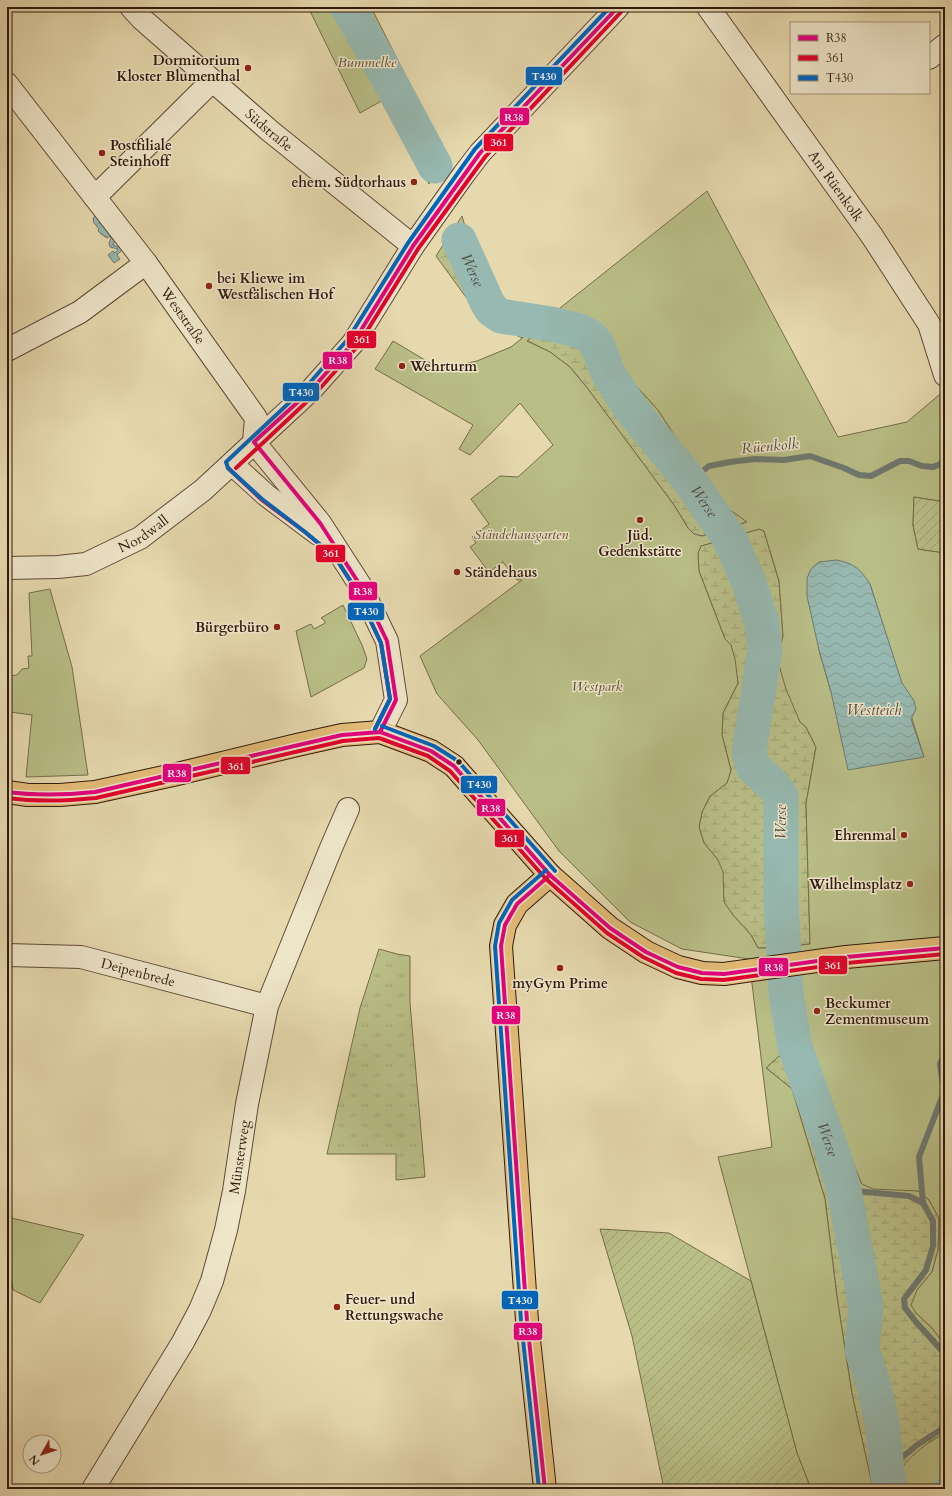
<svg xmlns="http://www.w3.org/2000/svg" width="952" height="1496" font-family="Cardo,serif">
	<defs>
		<pattern id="grass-tufts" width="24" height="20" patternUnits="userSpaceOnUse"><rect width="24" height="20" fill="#b9be87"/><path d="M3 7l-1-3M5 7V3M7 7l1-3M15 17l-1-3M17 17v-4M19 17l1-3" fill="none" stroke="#9fa373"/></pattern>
		<pattern id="wetland-marsh" width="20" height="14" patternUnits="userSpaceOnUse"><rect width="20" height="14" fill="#b9be87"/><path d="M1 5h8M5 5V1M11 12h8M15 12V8" fill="none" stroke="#9fa373"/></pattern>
		<pattern id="garden-furrows" width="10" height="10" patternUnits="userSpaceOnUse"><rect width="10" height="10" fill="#b9be87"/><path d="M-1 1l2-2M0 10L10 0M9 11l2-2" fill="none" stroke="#9fa373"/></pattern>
		<pattern id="water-waves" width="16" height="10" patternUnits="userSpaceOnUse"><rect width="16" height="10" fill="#97b9b1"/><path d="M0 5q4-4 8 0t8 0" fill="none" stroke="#829e97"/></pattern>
	</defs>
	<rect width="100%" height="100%" fill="#e6d9ae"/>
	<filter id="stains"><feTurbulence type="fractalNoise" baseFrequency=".005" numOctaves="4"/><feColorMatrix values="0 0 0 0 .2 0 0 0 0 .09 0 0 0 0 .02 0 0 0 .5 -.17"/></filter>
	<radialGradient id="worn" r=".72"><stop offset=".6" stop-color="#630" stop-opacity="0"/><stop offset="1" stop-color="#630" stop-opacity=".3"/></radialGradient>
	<path fill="url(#grass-tufts)" stroke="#746c4a" d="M 379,949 L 397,954 L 410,956 L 410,1003 L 425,1177 L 396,1180 L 396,1154 L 327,1154 L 360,1008 Z"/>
	<g fill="url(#wetland-marsh)" stroke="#746c4a">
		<path d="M 462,216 L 470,243 L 497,305 L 503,310 L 510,313 L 519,313 L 535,310 L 565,316 L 580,323 L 601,341 L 620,368 L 658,410 L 673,433 L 711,487 L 723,507 L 729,509 L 748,522 L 702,536 L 694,534 L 688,528 L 674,505 L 588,389 L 570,367 L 550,352 L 496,325 L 476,311 L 436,256 Z"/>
		<path d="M 759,529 L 764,531 L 779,581 L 783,636 L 780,648 L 800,722 L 806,727 L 816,747 L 806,804 L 810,944 L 768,949 L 766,948 L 758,948 L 751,935 L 733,915 L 724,902 L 718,860 L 704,843 L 699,827 L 702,812 L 710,796 L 727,783 L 731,770 L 722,735 L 723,713 L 738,683 L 731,645 L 725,639 L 699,571 L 698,553 L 701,546 Z"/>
		<path d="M 809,1046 L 819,1074 L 824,1080 L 850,1156 L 862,1184 L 918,1191 L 929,1200 L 939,1218 L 938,1250 L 932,1272 L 917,1290 L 916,1313 L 932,1328 L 945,1345 L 945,1433 L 929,1442 L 895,1485 L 896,1489 L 873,1489 L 852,1394 L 837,1297 L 825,1199 L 792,1089 L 766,1068 L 779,1056 Z"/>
	</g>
	<g fill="#b9be87" stroke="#746c4a" fill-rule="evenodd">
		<path d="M 308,7 L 371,7 L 448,160 L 429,184 L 385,99 L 360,113 Z"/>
		<path d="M 707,191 L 838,437 L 907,422 L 945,390 L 945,502 L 914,497 L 913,525 L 918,549 L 945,553 L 945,1345 L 932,1328 L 916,1313 L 911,1305 L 917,1290 L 932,1272 L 938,1250 L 939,1218 L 929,1200 L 918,1191 L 873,1189 L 862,1184 L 850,1156 L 824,1080 L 819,1074 L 809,1046 L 779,1056 L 766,1068 L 792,1089 L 825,1199 L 837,1297 L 852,1394 L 873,1489 L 811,1489 L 797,1453 L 718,1157 L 772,1147 L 749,959 L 682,949 L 630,922 L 559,851 L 478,740 L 437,694 L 420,656 L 522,580 L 517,580 L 503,562 L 489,572 L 470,547 L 476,543 L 472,537 L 489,524 L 471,499 L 500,476 L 518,477 L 553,445 L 520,403 L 470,455 L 459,449 L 473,425 L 375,369 L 393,341 L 440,369 L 477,361 L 511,347 ZM 558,314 L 580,323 L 601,341 L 620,368 L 658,410 L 673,433 L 711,487 L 723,507 L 725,510 L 729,509 L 747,522 L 702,536 L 694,534 L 688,528 L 674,505 L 588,389 L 570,367 L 550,352 L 527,341 ZM 759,529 L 764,531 L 779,581 L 783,636 L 780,648 L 779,665 L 786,689 L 800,722 L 806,727 L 816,747 L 806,804 L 810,944 L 768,949 L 766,948 L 758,948 L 751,935 L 733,915 L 724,902 L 723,872 L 718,860 L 704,843 L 699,827 L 702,812 L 710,796 L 727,783 L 731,770 L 722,735 L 723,713 L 738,683 L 735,659 L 731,645 L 725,639 L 699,571 L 698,553 L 701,546 ZM 870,584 L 924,757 L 831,692 L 819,650 Z"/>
		<path d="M 50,589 L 72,667 L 88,775 L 26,777 L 32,715 L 10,712 L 8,676 L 17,675 L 22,669 L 29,668 L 28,656 L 32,656 L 29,593 Z"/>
		<path d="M 343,605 L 362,645 L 367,659 L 364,668 L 311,697 L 296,631 L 311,624 L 314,629 L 325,623 L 325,621 L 321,618 Z"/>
		<path d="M 7,1217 L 84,1235 L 40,1303 L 13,1290 L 7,1237 Z"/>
		<path d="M 945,1433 L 945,1489 L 896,1489 C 891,1467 928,1442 945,1433 Z"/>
	</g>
	<g fill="url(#garden-furrows)" stroke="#746c4a">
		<path d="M 914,497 L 945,502 L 945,553 L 918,549 L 913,525 Z"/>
		<path d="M 600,1229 L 669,1233 L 751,1281 L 797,1453 L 811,1489 L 664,1489 L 632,1336 Z"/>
	</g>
	<g fill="url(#water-waves)" stroke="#6e7970">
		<path d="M 98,214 L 115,240 L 113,245 L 121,248 L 122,250 L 117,255 L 120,259 L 114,263 L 108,255 L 113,251 L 115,253 L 118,249 L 110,247 L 109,243 L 111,238 L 110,236 L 107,238 L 101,234 L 98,231 L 99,229 L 94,223 L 93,218 Z"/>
		<path d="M 836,560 C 854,563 860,569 870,584 L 902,683 L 914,701 L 916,709 L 911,719 L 924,757 L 848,770 L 831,692 L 819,650 L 807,596 L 807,578 L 811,569 L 819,562 Z"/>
	</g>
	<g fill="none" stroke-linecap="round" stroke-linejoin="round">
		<g stroke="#6e7970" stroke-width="6">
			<path d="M 690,481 L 709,466 L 730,462 L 755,459 L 784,460 L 810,456 L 844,468 L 859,475 L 871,476 L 900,461 L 909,461 L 922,466 L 933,467 L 945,462"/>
			<path d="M 844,1190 L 909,1196 L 923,1203 L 933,1221 L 933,1246 L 926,1270 L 904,1299 L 905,1308 L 916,1322 L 945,1354"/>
			<path d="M 923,1203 L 919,1157 L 944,1092 L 940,1064 L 945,1053"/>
			<path d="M 887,1470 L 917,1445 L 945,1427"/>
		</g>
		<path stroke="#97b9b1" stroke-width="21" d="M 943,1489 L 945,1487"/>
		<g stroke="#97b9b1" stroke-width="35">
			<path d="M 348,7 L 379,61 L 435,166"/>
			<path id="s1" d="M 459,240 L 487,302 L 492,310 L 501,316 L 551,324 L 580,331 L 589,336 L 597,344 L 608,373 L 632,410 L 690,481 L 730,539 L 749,583 L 762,623 L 765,650 L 749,751 L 753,767 L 772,784 L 781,796 L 781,903 L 786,993 L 795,1047 L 832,1151 L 844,1190 L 866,1306 L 862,1350 L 874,1386 L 883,1429 L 887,1470 L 890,1489"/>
		</g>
		<defs>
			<g id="minor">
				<path id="s2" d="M 131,7 L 142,19 L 270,131 L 413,246"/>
				<path id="s3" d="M 708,7 L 872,236 L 929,324 L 945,375"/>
				<path d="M 929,58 L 945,45"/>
				<path id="s4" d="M 7,84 L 146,263 L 256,418 L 254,442 L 320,523 L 360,585 L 387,641 L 396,700 L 380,732"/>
				<path d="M 95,197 L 212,81"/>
				<path d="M 7,350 L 80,312 L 146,263"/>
				<path d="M 232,464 L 266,495 L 318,534"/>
				<path id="s5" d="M 7,568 L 58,567 L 86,564 L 140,538 L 203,490 L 311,390 L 353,343 L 413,246 L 464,174 L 480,153 L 618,7"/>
				<path id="s6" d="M 7,955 L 81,957 L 267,1006"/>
				<path id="s7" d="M 93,1489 L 183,1342 L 200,1310 L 212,1281 L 226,1230 L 234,1191 L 247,1104 L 267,1006 L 331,848 L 348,809"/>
			</g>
			<g id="major">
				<path d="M 7,792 L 28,795 L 60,795 L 95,792 L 173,775 L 297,745 L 342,735 L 380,732 L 431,751 L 454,766 L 550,875 L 610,928 L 646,952 L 678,967 L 702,973 L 724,974 L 846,957 L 945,948"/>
				<path d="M 545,1489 L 527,1321 L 501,946 L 505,925 L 517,904 L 550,875"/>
			</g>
		</defs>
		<use href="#minor" stroke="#5e4936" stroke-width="24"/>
		<use href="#major" stroke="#30190e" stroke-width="24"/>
		<use href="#minor" stroke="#efe6ca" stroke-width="22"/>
		<use href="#major" stroke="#e3bc77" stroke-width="22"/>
		<defs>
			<g id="bus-1">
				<path d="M 380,732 L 396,700 L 387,641 L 360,585 L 320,523 L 254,442 L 311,390 L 353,343 L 413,246 L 480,153 L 618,7"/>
				<path d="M 7,792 C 37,796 65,795 95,792 L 342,735 L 380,732 L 431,751 L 454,766 L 550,875 L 610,928 L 646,952 L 678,967 L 702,973 L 724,974 L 846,957 L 945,948"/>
				<path d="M 545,1489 L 527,1321 L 501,946 L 505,925 L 517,904 L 550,875"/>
			</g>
			<g id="bus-2">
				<path d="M 228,468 L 262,500 L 305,532 L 335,557 L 355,588 L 381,643 L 390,699 L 375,729"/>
				<path d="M 236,468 L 315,394 L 357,347 L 418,249 L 485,157 L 622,11"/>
				<path d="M 7,798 C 37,802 66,801 96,798 L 343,741 L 379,738 L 428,756 L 450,771 L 546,879 L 607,933 L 643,957 L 676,973 L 701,979 L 724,980 L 847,963 L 945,954"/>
			</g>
			<g id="bus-3">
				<path d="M 382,726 L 434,746 L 458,761 L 555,871"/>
				<path d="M 375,729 L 390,699 L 381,643 L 355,588 L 335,557 L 305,532 L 262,499 L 228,468 L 226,462 L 307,386 L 348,339 L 408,243 L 475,149 L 610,7"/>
				<path d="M 539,1489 L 521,1321 L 495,946 L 499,923 L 512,900 L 546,870"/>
			</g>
		</defs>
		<use href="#bus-1" stroke="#efe6ca" stroke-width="7"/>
		<use href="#bus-2" stroke="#efe6ca" stroke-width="7"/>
		<use href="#bus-3" stroke="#efe6ca" stroke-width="7"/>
		<use href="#bus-1" stroke="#e5007d" stroke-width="4"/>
		<use href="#bus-2" stroke="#e4002b" stroke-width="4"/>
		<use href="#bus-3" stroke="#0065bd" stroke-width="4"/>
	</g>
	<g fill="#8f2418" stroke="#efe6ca" stroke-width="1.5">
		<circle cx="248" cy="68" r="4"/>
		<circle cx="102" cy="153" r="4"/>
		<circle cx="414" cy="182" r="4"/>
		<circle cx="209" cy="286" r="4"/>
		<circle cx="402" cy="366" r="4"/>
		<circle cx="640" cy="520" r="4"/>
		<circle cx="457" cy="572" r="4"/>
		<circle cx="277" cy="627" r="4"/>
		<circle cx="904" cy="835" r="4"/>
		<circle cx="910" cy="884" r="4"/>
		<circle cx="560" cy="968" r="4"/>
		<circle cx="817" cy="1011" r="4"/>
		<circle cx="337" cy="1307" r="4"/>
	</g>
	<circle fill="#30190e" stroke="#efe6ca" stroke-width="1.5" cx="459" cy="762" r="3.5"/>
	<g text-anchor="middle" stroke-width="3" stroke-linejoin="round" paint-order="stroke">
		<g font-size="14" font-weight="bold" fill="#30190e" stroke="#efe6ca" text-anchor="start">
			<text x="240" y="65" text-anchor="end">Dormitorium<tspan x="240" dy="16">Kloster Blumenthal</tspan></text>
			<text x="110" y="150">Postfiliale<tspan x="110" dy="16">Steinhoff</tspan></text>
			<text x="406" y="187" text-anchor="end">ehem. Südtorhaus</text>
			<text x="217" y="283">bei Kliewe im<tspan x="217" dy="16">Westfälischen Hof</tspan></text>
			<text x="410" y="371">Wehrturm</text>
			<text x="640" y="540" text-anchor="middle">Jüd.<tspan x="640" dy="16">Gedenkstätte</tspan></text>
			<text x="465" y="577">Ständehaus</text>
			<text x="269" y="632" text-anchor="end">Bürgerbüro</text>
			<text x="896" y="840" text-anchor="end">Ehrenmal</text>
			<text x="902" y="889" text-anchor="end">Wilhelmsplatz</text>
			<text x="560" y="988" text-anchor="middle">myGym Prime</text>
			<text x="825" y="1008">Beckumer<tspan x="825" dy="16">Zementmuseum</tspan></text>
			<text x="345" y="1304">Feuer- und<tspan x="345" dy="16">Rettungswache</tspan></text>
		</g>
		<g font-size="14" font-style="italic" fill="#594b32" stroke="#efe6ca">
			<text x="367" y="67">Bummelke</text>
			<text x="521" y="539">Ständehausgarten</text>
			<text x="597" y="691">Westpark</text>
		</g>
		<g font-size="14" fill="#30190e" stroke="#efe6ca">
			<text dy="5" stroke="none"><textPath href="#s2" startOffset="185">Südstraße</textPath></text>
			<text dy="5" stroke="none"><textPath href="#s3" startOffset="220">Am Rüenkolk</textPath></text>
			<text dy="5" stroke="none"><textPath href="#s4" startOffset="291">Weststraße</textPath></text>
			<text dy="5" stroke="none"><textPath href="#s5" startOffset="144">Nordwall</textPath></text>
			<text dy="5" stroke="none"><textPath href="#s6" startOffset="133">Deipenbrede</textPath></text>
			<text dy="5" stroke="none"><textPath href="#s7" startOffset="367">Münsterweg</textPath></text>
		</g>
		<g font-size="15" font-style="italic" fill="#4f493f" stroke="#efe6ca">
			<text dy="5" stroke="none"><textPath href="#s1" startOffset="33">Werse</textPath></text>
			<text transform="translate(770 446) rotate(-5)" y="5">Rüenkolk</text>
			<text dy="5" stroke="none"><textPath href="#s1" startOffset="382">Werse</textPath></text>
			<text x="874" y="715">Westteich</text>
			<text transform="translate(781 822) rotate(-90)" y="5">Werse</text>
			<text dy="5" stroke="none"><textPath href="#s1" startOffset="1054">Werse</textPath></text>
		</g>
	</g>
	<g stroke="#efe6ca" stroke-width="1.5">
		<rect x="525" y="66" width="38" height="20" rx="4" fill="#0065bd"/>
		<rect x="499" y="107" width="31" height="19" rx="4" fill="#e5007d"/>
		<rect x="483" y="133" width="31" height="19" rx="4" fill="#e4002b"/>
		<rect x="346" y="330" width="31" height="19" rx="4" fill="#e4002b"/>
		<rect x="322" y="351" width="31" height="19" rx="4" fill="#e5007d"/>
		<rect x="282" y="382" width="38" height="20" rx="4" fill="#0065bd"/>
		<rect x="315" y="544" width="31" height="19" rx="4" fill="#e4002b"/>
		<rect x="348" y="581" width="30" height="20" rx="4" fill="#e5007d"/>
		<rect x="347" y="602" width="38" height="19" rx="4" fill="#0065bd"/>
		<rect x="220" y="756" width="31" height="19" rx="4" fill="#e4002b"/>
		<rect x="162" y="763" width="30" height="20" rx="4" fill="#e5007d"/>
		<rect x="460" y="775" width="38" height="19" rx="4" fill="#0065bd"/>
		<rect x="476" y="798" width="30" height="19" rx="4" fill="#e5007d"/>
		<rect x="494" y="829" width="31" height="19" rx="4" fill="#e4002b"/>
		<rect x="818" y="955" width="30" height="20" rx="4" fill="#e4002b"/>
		<rect x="758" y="957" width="31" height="20" rx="4" fill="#e5007d"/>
		<rect x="491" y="1005" width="30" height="20" rx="4" fill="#e5007d"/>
		<rect x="501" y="1290" width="38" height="20" rx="4" fill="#0065bd"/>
		<rect x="513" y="1322" width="30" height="19" rx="4" fill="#e5007d"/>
	</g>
	<g font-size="11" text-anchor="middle" font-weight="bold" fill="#fff">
		<text x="544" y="80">T430</text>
		<text x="514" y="121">R38</text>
		<text x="499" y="146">361</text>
		<text x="362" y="343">361</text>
		<text x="338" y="364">R38</text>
		<text x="301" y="396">T430</text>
		<text x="331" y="557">361</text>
		<text x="363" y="595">R38</text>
		<text x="366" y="615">T430</text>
		<text x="236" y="770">361</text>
		<text x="177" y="777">R38</text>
		<text x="479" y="788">T430</text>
		<text x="491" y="812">R38</text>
		<text x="510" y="842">361</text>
		<text x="833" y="969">361</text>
		<text x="774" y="971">R38</text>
		<text x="506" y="1019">R38</text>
		<text x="520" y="1304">T430</text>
		<text x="528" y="1335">R38</text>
	</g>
	<rect width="952" height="1496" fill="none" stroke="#e6d9ae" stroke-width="24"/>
	<rect x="8" y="8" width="936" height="1480" fill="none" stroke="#30190e" stroke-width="2"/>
	<rect x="12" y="12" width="928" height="1472" fill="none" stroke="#30190e"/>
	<rect x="790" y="22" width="140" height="72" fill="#efe6ca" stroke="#a3947f"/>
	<rect x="798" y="35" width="20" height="6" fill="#e5007d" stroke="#a3947f"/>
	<text x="826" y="42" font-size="12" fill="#30190e">R38</text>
	<rect x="798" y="55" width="20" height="6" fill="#e4002b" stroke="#a3947f"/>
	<text x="826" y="62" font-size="12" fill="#30190e">361</text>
	<rect x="798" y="75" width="20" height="6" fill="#0065bd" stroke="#a3947f"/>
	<text x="826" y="82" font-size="12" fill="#30190e">T430</text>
	<g transform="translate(42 1454) rotate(231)"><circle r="19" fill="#efe6ca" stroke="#a3947f"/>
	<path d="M0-3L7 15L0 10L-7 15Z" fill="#8f2418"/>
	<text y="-6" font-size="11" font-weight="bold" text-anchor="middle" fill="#30190e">N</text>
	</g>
	<rect width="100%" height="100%" filter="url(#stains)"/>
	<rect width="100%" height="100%" fill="url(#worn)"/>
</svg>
